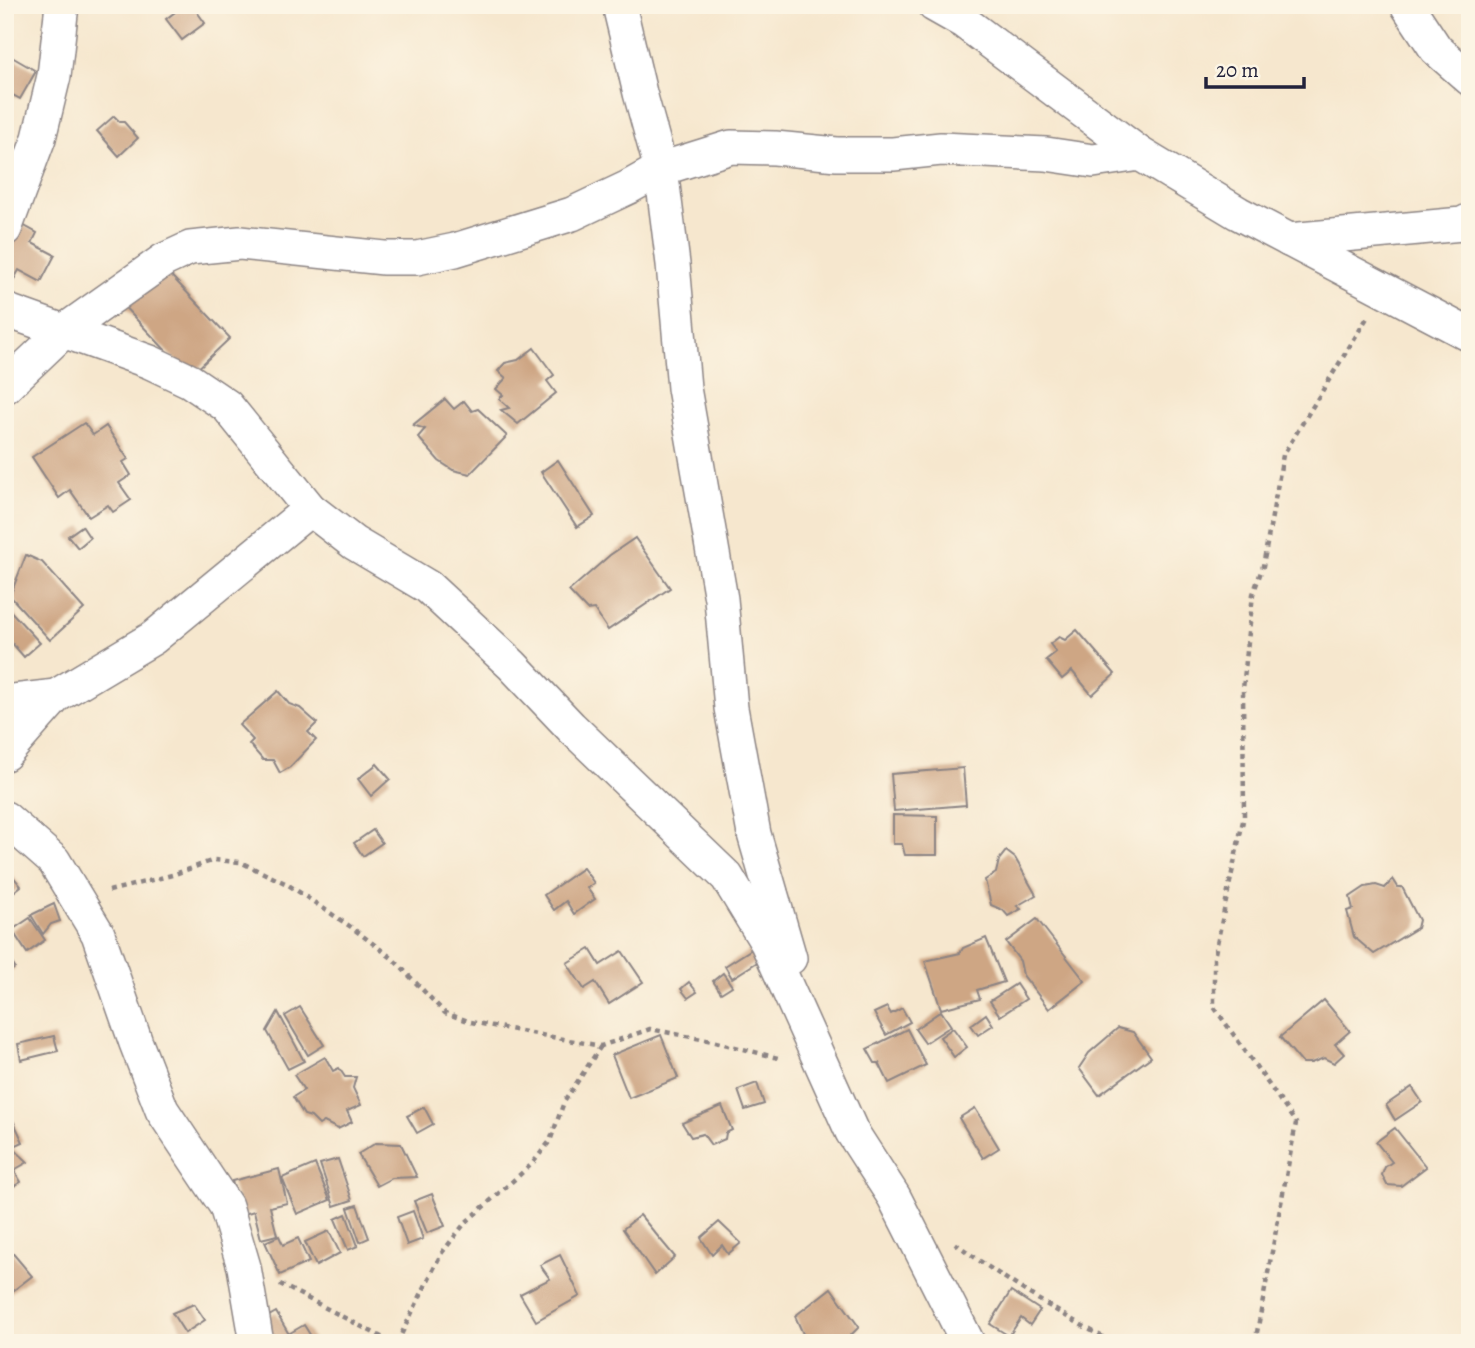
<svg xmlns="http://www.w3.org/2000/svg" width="1475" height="1348" font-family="Alegreya,serif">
	<rect width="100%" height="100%" fill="#fcf5e5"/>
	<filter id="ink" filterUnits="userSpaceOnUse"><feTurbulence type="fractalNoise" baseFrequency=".0143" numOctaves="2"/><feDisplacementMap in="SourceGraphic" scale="14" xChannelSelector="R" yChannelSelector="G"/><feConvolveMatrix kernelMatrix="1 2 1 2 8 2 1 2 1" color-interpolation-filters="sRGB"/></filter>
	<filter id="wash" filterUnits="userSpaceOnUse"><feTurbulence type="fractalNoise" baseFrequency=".00686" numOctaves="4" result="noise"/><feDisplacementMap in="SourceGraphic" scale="28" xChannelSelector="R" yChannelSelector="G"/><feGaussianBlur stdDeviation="1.57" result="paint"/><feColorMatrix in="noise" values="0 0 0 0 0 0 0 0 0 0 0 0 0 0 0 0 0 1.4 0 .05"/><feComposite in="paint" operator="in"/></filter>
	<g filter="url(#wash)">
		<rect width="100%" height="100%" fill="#f6e7ce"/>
		<g id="blocks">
			<g fill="#cea684">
				<path d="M 192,5 L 205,23 L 182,40 L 166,19 L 183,6 Z"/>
				<path d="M 5,53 L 36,71 L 20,99 L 5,91 Z"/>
				<path d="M 114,116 L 120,122 L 124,122 L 138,138 L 119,156 L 97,131 Z"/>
				<path d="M 19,223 L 37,233 L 32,243 L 55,255 L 41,282 L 19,270 L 5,296 L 5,249 Z"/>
				<path d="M 162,266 L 230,338 L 190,376 L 118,300 Z"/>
				<path d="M 534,348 L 554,375 L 547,381 L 556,393 L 518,424 L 501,410 L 509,408 L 499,399 L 503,395 L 496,389 L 506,378 L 498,371 L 505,363 L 518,360 Z"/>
				<path d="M 445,399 L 454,409 L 464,401 L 472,411 L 478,409 L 507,436 L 470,474 L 453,470 L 439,461 L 418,437 L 425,429 L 413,425 Z"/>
				<path d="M 84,423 L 93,435 L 106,426 L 128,459 L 123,462 L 131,475 L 119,483 L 131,500 L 113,512 L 108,505 L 89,517 L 70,490 L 59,498 L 32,457 Z"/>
				<path d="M 558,460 L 594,516 L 577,527 L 541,472 Z"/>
				<path d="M 82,526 L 90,538 L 78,548 L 68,536 Z"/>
				<path d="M 635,538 L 670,588 L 608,630 L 594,609 L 587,610 L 569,591 L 610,555 Z"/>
				<path d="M 26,555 L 42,562 L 84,609 L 50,640 L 10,596 Z"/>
				<path d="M 5,605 L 40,643 L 24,657 L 5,635 Z"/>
				<path d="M 1077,630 L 1115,674 L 1092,695 L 1072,671 L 1062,679 L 1046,660 L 1056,652 L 1050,644 L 1059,637 L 1065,640 Z"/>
				<path d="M 278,691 L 289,704 L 300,708 L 317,723 L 308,732 L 316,740 L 290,767 L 280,773 L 273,760 L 263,760 L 249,744 L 253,740 L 239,725 Z"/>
				<path d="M 377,764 L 390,779 L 371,796 L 358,779 Z"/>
				<path d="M 963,768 L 966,805 L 894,811 L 891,774 Z"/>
				<path d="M 893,815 L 937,816 L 937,855 L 905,855 L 902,844 L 893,844 Z"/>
				<path d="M 373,830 L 382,843 L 363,856 L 354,843 Z"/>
				<path d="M 1006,851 L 1015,858 L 1036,895 L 1017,906 L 1021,909 L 1008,916 L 1003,910 L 991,905 L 985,880 L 996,873 L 999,860 Z"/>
				<path d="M 5,867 L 21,886 L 5,899 Z"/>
				<path d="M 583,868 L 594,883 L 587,888 L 595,899 L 574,914 L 566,901 L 554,910 L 544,895 Z"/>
				<path d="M 1393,879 L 1398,887 L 1402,887 L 1419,920 L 1417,928 L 1374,954 L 1354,937 L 1347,911 L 1353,909 L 1350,897 L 1365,887 L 1376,885 L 1385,888 Z"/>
				<path d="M 54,904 L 60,921 L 51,924 L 43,934 L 31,915 Z"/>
				<path d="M 30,918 L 45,940 L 27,953 L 12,930 Z"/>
				<path d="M 1037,919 L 1085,981 L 1049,1009 L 1023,975 L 1020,961 L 1006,942 Z"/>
				<path d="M 986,938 L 1004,982 L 977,990 L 980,999 L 941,1009 L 925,961 L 960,953 L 963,948 Z"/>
				<path d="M 590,949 L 600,965 L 622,951 L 643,982 L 609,1004 L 595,982 L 584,989 L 567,963 Z"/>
				<path d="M 752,949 L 759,961 L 732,978 L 725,966 Z"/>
				<path d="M 5,952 L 15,968 L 5,975 Z"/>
				<path d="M 723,973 L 732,986 L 721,993 L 713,981 Z"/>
				<path d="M 689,982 L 697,992 L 688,998 L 681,989 Z"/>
				<path d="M 1016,984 L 1026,999 L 1000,1016 L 990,1001 Z"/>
				<path d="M 1324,1000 L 1350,1031 L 1335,1044 L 1344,1054 L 1334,1063 L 1324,1058 L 1311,1063 L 1302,1063 L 1280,1037 Z"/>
				<path d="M 300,1007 L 324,1045 L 308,1055 L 285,1016 Z"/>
				<path d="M 887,1007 L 891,1014 L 902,1008 L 910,1022 L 886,1035 L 874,1013 Z"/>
				<path d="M 941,1011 L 951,1026 L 925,1043 L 915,1029 Z"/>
				<path d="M 278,1012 L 304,1061 L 288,1069 L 267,1031 Z"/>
				<path d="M 986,1014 L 993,1025 L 978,1035 L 971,1025 Z"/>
				<path d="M 953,1028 L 967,1047 L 954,1057 L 940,1037 Z"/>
				<path d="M 1118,1028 L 1133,1032 L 1151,1057 L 1099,1095 L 1079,1068 L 1089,1053 Z"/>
				<path d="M 907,1029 L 926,1065 L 889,1083 L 879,1063 L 875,1063 L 867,1049 Z"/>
				<path d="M 661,1035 L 678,1078 L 629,1098 L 612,1055 Z"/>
				<path d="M 54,1036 L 58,1051 L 21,1060 L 18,1044 Z"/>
				<path d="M 325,1057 L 333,1071 L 339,1068 L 345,1077 L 356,1077 L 353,1088 L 361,1105 L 347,1111 L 352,1122 L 338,1129 L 324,1122 L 319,1125 L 311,1117 L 304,1115 L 293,1097 L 304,1090 L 294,1075 Z"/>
				<path d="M 757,1083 L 764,1104 L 745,1110 L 738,1090 Z"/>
				<path d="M 1412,1087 L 1422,1102 L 1395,1120 L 1386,1105 Z"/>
				<path d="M 722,1106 L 732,1130 L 726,1133 L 725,1139 L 711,1145 L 703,1134 L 691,1137 L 682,1123 Z"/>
				<path d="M 424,1107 L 433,1124 L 417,1133 L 407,1116 Z"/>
				<path d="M 975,1108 L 999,1148 L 983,1158 L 959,1118 Z"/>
				<path d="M 10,1114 L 23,1142 L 12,1147 L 28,1162 L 14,1170 L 21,1182 L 7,1190 L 5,1189 L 5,1116 Z"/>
				<path d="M 1395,1128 L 1426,1167 L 1401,1186 L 1387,1185 L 1382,1175 L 1385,1167 L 1392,1162 L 1376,1142 Z"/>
				<path d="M 376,1143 L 401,1144 L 417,1177 L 392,1178 L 377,1186 L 358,1154 Z"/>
				<path d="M 338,1159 L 352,1200 L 334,1206 L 320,1164 Z"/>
				<path d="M 315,1164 L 330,1200 L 297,1214 L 282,1178 Z"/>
				<path d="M 279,1169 L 287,1203 L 270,1207 L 277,1235 L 261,1239 L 254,1211 L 241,1215 L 232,1181 Z"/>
				<path d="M 432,1194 L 445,1226 L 427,1233 L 414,1201 Z"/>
				<path d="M 357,1205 L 369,1238 L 360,1242 L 348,1208 Z"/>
				<path d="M 413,1211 L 423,1239 L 407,1245 L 397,1217 Z"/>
				<path d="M 346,1214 L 358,1246 L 348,1250 L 335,1219 Z"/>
				<path d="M 640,1215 L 675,1257 L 655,1275 L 623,1229 Z"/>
				<path d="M 719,1222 L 741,1243 L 728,1254 L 722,1245 L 712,1255 L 701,1238 Z"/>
				<path d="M 329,1231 L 340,1253 L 316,1266 L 305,1242 Z"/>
				<path d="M 279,1236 L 283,1245 L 298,1238 L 309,1262 L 280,1275 L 265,1242 Z"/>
				<path d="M 5,1244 L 32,1276 L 5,1297 Z"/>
				<path d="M 560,1255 L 580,1296 L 536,1321 L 520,1294 L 550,1279 L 540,1265 Z"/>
				<path d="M 831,1288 L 859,1327 L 851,1335 L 856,1343 L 801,1343 L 804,1336 L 795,1316 Z"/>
				<path d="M 1011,1291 L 1040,1310 L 1030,1325 L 1021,1318 L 1009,1336 L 990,1324 Z"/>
				<path d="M 194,1304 L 205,1320 L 185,1333 L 172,1313 Z"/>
				<path d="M 276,1312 L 294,1343 L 268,1343 L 257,1323 Z"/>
				<path d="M 304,1325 L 314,1341 L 296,1343 L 290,1333 Z"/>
			</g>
		</g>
	</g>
	<g filter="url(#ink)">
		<use href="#blocks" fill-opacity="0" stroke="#8c8484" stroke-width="2"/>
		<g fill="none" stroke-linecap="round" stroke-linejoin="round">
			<defs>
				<g id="street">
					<path d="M 619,5 L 640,93 L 661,169 L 673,264 L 684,388 L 721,599 L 731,708 L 754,834 L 790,958"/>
					<path d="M 934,5 L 964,22 L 1140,154 L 1238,213 L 1470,335"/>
					<path d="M 1407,5 L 1436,49 L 1470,79"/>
					<path d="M 5,229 L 39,138 L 54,76 L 62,5"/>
					<path d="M 1289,240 L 1462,224 L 1470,220"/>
					<path d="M 5,310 L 150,362 L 190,381 L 227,406 L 310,509 L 354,543 L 428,587 L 512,665 L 571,727 L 727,877 L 767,943 L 852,1132 L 894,1197 L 968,1343"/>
					<path d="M 5,387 L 64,331 L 164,260 L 190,248 L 240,243 L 384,258 L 417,258 L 455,250 L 572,214 L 629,187 L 661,169 L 731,147 L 775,148 L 837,154 L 893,154 L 941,149 L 1046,154 L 1093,161 L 1140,154"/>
					<path d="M 5,702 L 56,696 L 153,638 L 310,509"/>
					<path d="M 5,754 L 56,696"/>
					<path d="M 5,818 L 54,861 L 98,934 L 136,1043 L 162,1110 L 226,1206 L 244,1267 L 257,1343"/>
				</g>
			</defs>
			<use href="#street" stroke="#8c8484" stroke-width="36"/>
			<g stroke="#8c8484" stroke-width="4.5" stroke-dasharray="5 5" stroke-linecap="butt">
				<path d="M 109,891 L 172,875 L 214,860 L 240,862 L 287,884 L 351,927 L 392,958 L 445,1013 L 471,1022 L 601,1046 L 650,1029 L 712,1041 L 782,1059"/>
				<path d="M 955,1243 C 1005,1280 1058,1313 1114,1343"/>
				<path d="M 280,1284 L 393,1343"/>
				<path d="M 397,1343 L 441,1254 L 465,1223 L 532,1164 L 550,1141 L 564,1102 L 601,1046"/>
				<path d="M 1255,1343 L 1296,1123 L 1214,1007 L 1214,958 L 1244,816 L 1243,689 L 1253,594 L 1263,566 L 1283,455 L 1367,318"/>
			</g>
			<use href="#street" stroke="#fff" stroke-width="33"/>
		</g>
	</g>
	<rect width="1475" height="1348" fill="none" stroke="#fcf5e5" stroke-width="28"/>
	<path d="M1206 77v10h98v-10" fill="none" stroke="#22223b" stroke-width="3.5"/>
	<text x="1216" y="77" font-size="21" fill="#22223b" stroke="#fcf5e5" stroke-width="5" paint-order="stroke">20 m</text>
</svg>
